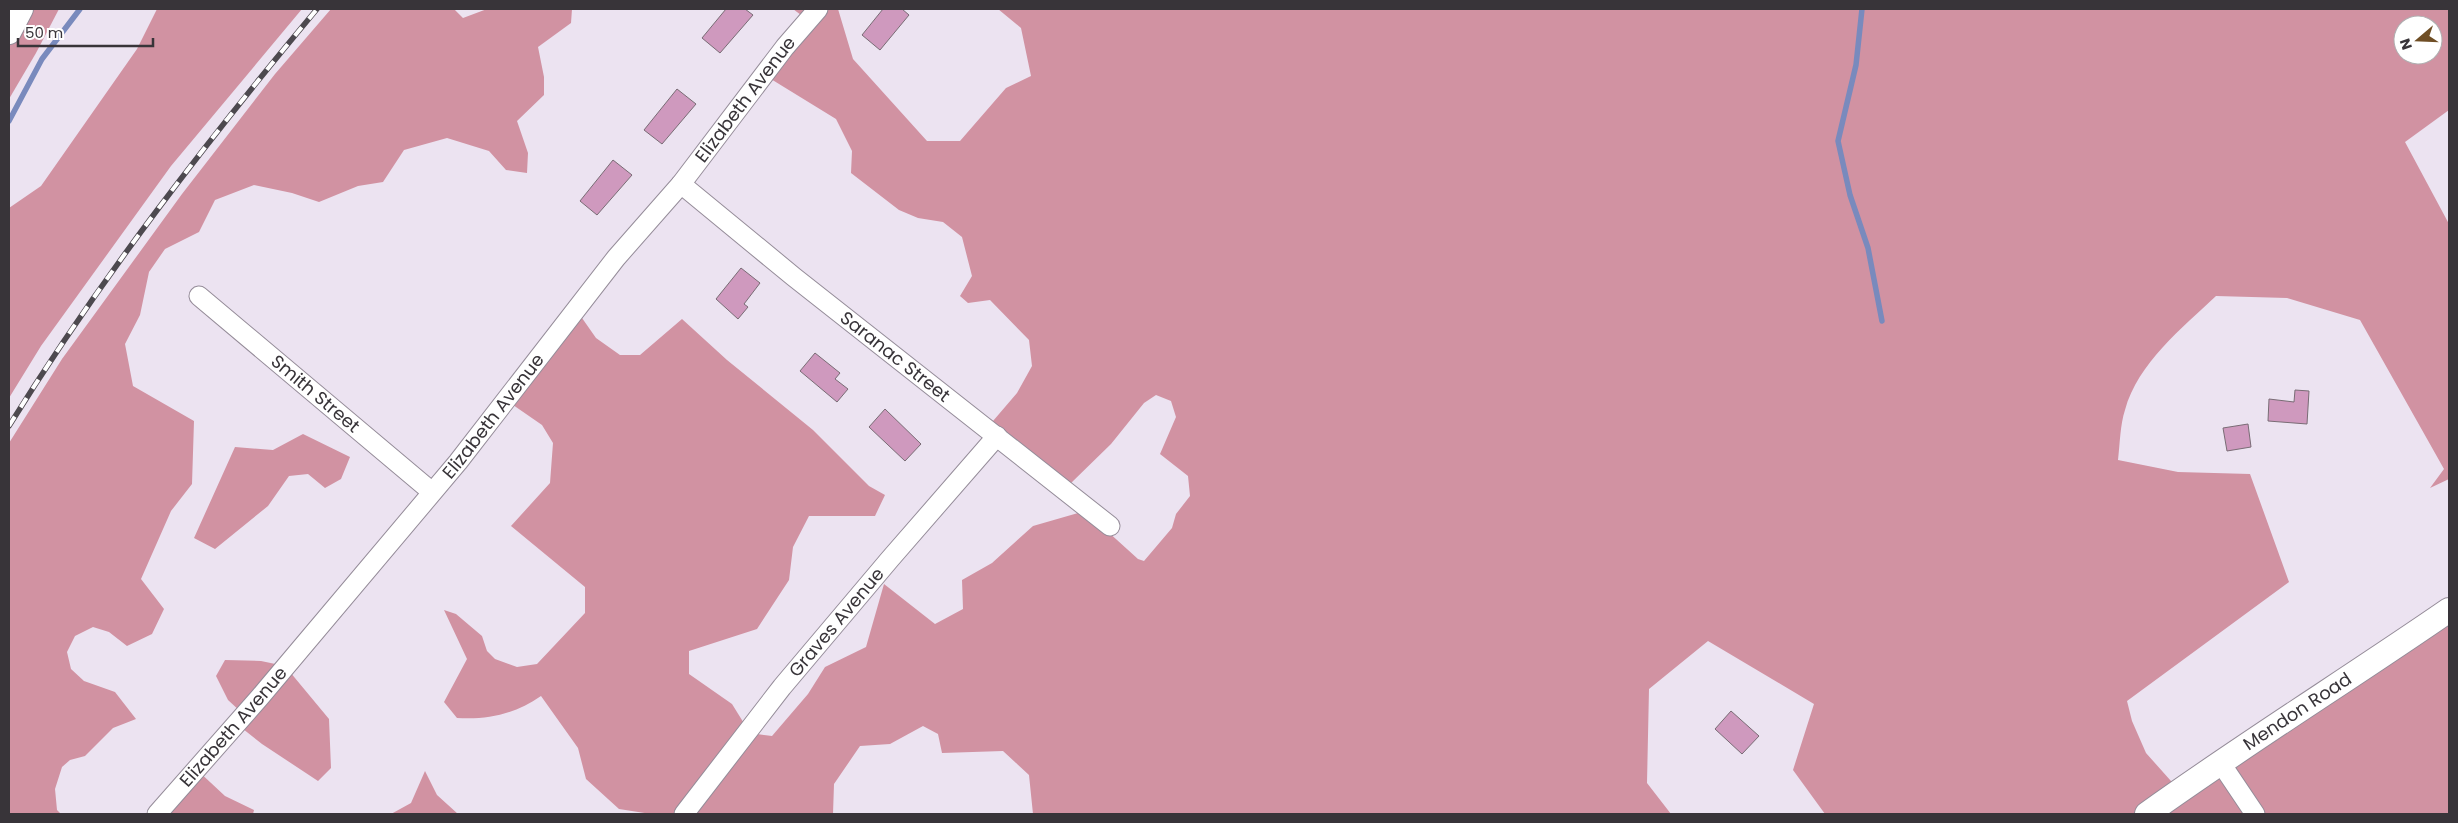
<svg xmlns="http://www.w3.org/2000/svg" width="2458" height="823" font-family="Poppins,sans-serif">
	<rect width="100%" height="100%" fill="#ece3f1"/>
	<g fill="#d192a2" fill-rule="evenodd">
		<path d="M 26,9 L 59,9 L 36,53 L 9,99 L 9,43 Z"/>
		<path d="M 157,9 L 302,9 L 171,166 L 41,346 L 9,398 L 9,208 L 41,186 L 137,49 Z"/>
		<path d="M 331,9 L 454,9 L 463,18 L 487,9 L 572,9 L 571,23 L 538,47 L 544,77 L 544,95 L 517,121 L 528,153 L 527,173 L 506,170 L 489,151 L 447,138 L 404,150 L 383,182 L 358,186 L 319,202 L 292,193 L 254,185 L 215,200 L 199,232 L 165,249 L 149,272 L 140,315 L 125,344 L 133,386 L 194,421 L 192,484 L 171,511 L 141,579 L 164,609 L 152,634 L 127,646 L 109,632 L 93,627 L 75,636 L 67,652 L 71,669 L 84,681 L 115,692 L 136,719 L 113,728 L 85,756 L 70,760 L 62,767 L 55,789 L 57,810 L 61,814 L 9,814 L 9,443 L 62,359 L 182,194 L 275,74 Z"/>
		<path d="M 793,9 L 838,9 L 853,59 L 927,141 L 960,141 L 1006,88 L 1031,76 L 1021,28 L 998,9 L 2449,9 L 2449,110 L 2405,142 L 2449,224 L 2449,479 L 2430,488 L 2444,469 L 2360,320 L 2287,298 L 2216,296 C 2182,328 2138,363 2125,410 C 2120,425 2120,444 2118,460 L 2178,472 L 2250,474 L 2289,582 L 2127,701 L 2132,721 L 2146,753 L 2179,790 L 2449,609 L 2449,814 L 1825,814 L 1793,770 L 1814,704 L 1708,641 L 1649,689 L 1647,783 L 1671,814 L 1033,814 L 1029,775 L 1003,751 L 942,753 L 938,734 L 923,726 L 890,744 L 860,746 L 834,784 L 833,814 L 651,814 L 619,809 L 586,779 L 578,748 L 541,696 C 515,714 488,720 457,718 L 444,702 L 467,659 L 444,610 L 456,614 L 482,636 L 487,651 L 495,659 L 517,667 L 537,664 L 585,613 L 585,587 L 511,526 L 550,483 L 553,443 L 542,425 L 506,400 L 575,308 L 596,338 L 620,355 L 640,355 L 682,319 L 727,360 L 813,430 L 869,486 L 885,495 L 875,516 L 809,516 L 793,547 L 789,580 L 757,629 L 689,651 L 689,674 L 732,704 L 750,733 L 772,736 L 808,694 L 825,667 L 866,647 L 884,584 L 935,624 L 963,609 L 962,580 L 992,563 L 1033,526 L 1085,511 L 1138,559 L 1144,561 L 1172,528 L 1176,514 L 1190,496 L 1188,476 L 1160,454 L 1176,417 L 1171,401 L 1156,395 L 1144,403 L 1111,444 L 1070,484 L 982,424 L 989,418 L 993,421 L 1017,393 L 1032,366 L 1029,340 L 990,300 L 968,303 L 960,296 L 972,276 L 962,237 L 943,222 L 918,218 L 899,210 L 851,173 L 852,151 L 836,119 L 766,76 L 805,18 ZM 2403,25 L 2433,25 L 2433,55 L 2403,55 Z"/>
		<path d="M 303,434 L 350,457 L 341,479 L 325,488 L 308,474 L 289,476 L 268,506 L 215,549 L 194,538 L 235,447 L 273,450 Z"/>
		<path d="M 225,660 L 261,661 L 285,666 L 329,719 L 331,768 L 318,781 L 262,744 L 238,725 L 241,712 L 228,700 L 216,676 Z"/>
		<path d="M 196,769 L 225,796 L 254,810 L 253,814 L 155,814 Z"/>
		<path d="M 425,771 L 437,795 L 458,814 L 391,814 L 411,803 Z"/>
	</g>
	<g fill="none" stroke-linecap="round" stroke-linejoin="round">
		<g stroke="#798abd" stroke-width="5.5">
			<path d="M 1862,9 L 1856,65 L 1838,141 L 1850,195 L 1868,248 L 1882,321"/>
			<path d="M 9,121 L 42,59 L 80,9"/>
		</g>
	</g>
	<g fill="#cf99be" stroke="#796c75">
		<path d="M 726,9 L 745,9 L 753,15 L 720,53 L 702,38 Z"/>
		<path d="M 883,9 L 902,9 L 909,15 L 880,50 L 862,35 Z"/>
		<path d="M 677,89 L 696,104 L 662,144 L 644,130 Z"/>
		<path d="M 613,160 L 632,175 L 597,215 L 580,201 Z"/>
		<path d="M 741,268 L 760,283 L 744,304 L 748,307 L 738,319 L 716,299 Z"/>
		<path d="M 815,353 L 840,373 L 835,379 L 848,389 L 837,402 L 800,371 Z"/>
		<path d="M 2295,390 L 2309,391 L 2307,424 L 2268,421 L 2269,399 L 2294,402 Z"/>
		<path d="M 885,409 L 921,444 L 905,461 L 869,427 Z"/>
		<path d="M 2248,424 L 2251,447 L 2227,451 L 2223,428 Z"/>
		<path d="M 1731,711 L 1759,736 L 1742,754 L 1715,729 Z"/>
	</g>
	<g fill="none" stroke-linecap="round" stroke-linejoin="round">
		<defs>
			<g id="minor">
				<path id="s1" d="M 681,184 L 794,277 L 1110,526"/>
				<path id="s2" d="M 199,296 L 432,492"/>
				<path d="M 2220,762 L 2255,814"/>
				<path id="s3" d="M 157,814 L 260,697 L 458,462 L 616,258 L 681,184 L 785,47 L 818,9"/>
				<path id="s4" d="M 684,814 L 782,687 L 890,559 L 997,436"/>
			</g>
			<g id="tertiary">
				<path d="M 9,32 L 21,9"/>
				<path id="s5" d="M 2147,814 C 2246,743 2349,679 2449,610"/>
			</g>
		</defs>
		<use href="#minor" stroke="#958c99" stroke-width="21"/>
		<use href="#tertiary" stroke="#958c99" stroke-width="26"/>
		<use href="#minor" stroke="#fff" stroke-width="19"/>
		<use href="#tertiary" stroke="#fff" stroke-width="24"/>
		<defs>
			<path id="rail" d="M 9,426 C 100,279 206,142 317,9"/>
		</defs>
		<use href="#rail" stroke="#4d494f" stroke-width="5.5"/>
		<use href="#rail" stroke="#fff" stroke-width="4" stroke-dasharray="11" stroke-linecap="butt"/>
	</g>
	<g text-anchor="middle" stroke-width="4.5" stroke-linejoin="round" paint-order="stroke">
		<g font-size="18" fill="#383439" stroke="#fff">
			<text dy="6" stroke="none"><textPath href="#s3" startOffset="926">Elizabeth Avenue</textPath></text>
			<text dy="6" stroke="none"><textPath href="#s1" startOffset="275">Saranac Street</textPath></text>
			<text dy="6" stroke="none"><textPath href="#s2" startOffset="152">Smith Street</textPath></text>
			<text dy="6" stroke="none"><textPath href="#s3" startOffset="521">Elizabeth Avenue</textPath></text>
			<text dy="6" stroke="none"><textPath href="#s4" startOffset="245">Graves Avenue</textPath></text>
			<text dy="6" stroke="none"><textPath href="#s5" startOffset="182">Mendon Road</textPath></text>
			<text dy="6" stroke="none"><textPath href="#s3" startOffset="116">Elizabeth Avenue</textPath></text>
		</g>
	</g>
	<rect width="2458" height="823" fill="none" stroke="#383439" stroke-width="20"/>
	<g transform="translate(2418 40) rotate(251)"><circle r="24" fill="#ffffff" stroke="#afaeb0"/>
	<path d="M0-4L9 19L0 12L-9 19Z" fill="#6f4e25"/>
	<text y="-8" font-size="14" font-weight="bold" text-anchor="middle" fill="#383439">N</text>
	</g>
	<path d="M18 38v8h135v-8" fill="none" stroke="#383439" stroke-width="2.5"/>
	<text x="25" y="38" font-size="15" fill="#383439" stroke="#ffffff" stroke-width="4" paint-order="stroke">50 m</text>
</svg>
